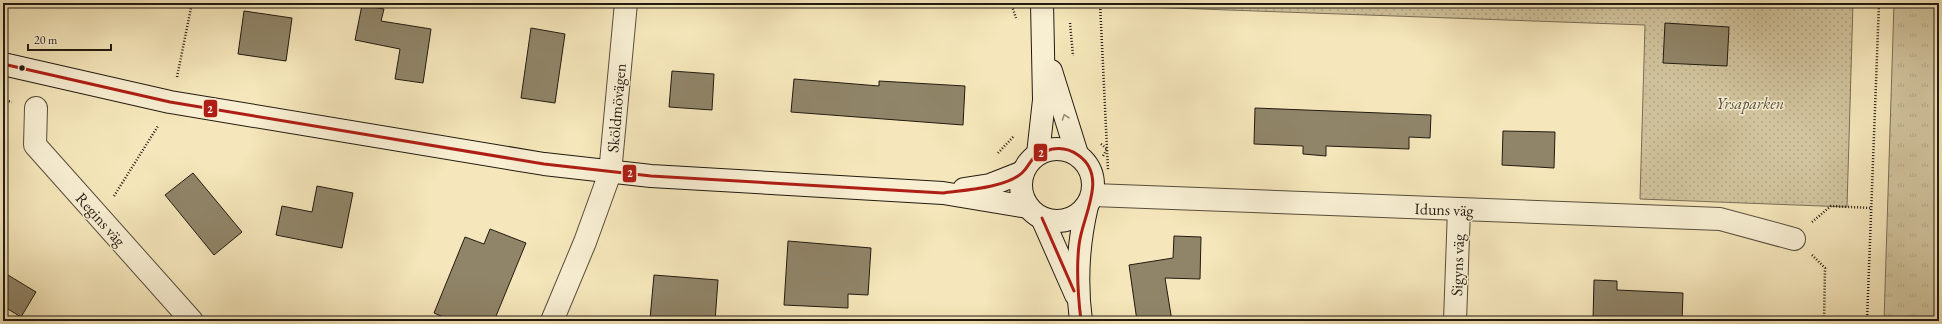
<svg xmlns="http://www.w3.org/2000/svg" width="1942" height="324" font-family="'EB Garamond',serif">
	<defs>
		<pattern id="grass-tufts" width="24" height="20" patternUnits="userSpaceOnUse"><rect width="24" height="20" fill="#d1c49e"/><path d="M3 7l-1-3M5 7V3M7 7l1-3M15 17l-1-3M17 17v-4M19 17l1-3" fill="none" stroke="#b3a887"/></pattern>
		<pattern id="park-dots" width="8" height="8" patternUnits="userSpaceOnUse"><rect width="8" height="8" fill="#d1c49e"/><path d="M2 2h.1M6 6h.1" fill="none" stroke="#b3a887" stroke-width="1.8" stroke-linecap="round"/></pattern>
	</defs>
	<rect width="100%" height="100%" fill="#f5e7bb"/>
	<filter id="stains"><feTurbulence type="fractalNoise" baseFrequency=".005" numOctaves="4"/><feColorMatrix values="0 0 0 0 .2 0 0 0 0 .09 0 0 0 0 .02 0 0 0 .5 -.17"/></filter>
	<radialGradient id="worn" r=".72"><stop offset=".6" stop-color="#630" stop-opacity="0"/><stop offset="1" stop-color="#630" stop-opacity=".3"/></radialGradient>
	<path fill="url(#grass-tufts)" stroke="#7a6f57" d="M 1894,3 L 1939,3 L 1939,321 L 1884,321 Z"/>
	<path fill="url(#park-dots)" stroke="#7a6f57" d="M 1117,3 L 1853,3 L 1847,207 L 1640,199 L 1645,25 L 1117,6 Z"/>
	<g fill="#908569" stroke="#231a10">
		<path d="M 362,5 L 384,9 L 381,21 L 431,29 L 423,83 L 395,79 L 400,49 L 355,40 Z"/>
		<path d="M 244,11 L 292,18 L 286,61 L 238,54 Z"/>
		<path d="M 1665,23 L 1729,27 L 1727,66 L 1663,63 Z"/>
		<path d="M 531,28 L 565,34 L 555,103 L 521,98 Z"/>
		<path d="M 672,71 L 714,74 L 712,110 L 669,107 Z"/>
		<path d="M 794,79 L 879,86 L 879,81 L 965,86 L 963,125 L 791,112 Z"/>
		<path d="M 1255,108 L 1431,115 L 1430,138 L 1409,137 L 1409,149 L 1326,146 L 1326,156 L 1303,154 L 1303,146 L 1254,144 Z"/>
		<path d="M 1503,131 L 1555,132 L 1554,168 L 1502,165 Z"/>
		<path d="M 193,173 L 242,232 L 214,255 L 165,195 Z"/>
		<path d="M 317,186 L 353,193 L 342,248 L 276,235 L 282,206 L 312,212 Z"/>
		<path d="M 490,229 L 526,243 L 494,321 L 452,321 L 434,313 L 465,237 L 484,244 Z"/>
		<path d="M 1174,236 L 1201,237 L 1200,279 L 1165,278 L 1172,321 L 1137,321 L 1129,265 L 1173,258 Z"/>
		<path d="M 788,241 L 871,248 L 868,295 L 848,294 L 848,308 L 784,305 Z"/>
		<path d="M 3,272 L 36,292 L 21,317 L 3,306 Z"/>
		<path d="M 654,275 L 718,280 L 715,321 L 650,319 Z"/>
		<path d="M 1594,280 L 1617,281 L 1617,290 L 1683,293 L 1682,321 L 1593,320 Z"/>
	</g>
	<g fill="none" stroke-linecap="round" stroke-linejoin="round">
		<defs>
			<g id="street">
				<path d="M 36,108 L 35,145 L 192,321"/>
				<path d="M 1093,195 L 1720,219 L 1794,239"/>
				<path d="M 552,321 L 585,242 L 610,173 L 626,3"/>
				<path d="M 1455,321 L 1459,209"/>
			</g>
			<g id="secondary">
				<path d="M 3,64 L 170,102 L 544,164 L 651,176 L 943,193 L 1028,207"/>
				<path d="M 1051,71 L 1077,154"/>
				<circle cx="1057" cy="185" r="36"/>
				<path d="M 1038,154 L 1044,100 L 1042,3"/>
				<path d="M 964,189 L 990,185 L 1023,172"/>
				<path d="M 1042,218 L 1076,295"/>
				<path d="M 1081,321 C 1076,283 1078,244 1087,206"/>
			</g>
		</defs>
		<use href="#street" stroke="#584d3b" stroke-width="24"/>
		<use href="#secondary" stroke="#231a10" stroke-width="24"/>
		<g stroke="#231a10" stroke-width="2.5" stroke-dasharray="1 2" stroke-linecap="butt">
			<path d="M 1011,3 L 1016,18"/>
			<path d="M 1100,3 L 1107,149 L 1103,156"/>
			<path d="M 1070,23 L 1073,56"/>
			<path d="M 177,77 L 192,3"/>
			<path d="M 3,100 L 12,102"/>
			<path d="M 1101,144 L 1107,149 L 1108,170"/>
			<path d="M 998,153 L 1014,136"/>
			<path d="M 114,196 L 158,126"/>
			<path d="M 1812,222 L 1831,206 L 1871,208"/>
			<path d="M 1812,255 L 1825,268 L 1824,321"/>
			<path d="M 1867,321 L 1879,3"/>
		</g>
		<use href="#street" stroke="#f8efd3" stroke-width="22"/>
		<use href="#secondary" stroke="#f8efd3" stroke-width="22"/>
		<defs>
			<g id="bus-1">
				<path d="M 3,64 L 170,102 L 544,164 L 651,176 L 943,193 C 965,190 1005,188 1022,173 C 1031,165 1030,155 1046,151 C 1057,147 1068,148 1078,155 C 1109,176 1082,216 1079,245 C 1076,270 1078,296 1081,321"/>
				<path d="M 1042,218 L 1074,291"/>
			</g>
		</defs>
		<use href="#bus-1" stroke="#f8efd3" stroke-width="6"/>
		<use href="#bus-1" stroke="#af1e14" stroke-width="3"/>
	</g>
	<defs><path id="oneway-chevron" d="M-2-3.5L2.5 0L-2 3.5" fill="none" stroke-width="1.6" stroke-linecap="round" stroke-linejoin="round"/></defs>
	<use stroke="#988f7b" href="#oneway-chevron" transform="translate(1065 117) rotate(-109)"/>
	<circle fill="#231a10" stroke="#f8efd3" stroke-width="1.5" cx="22" cy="68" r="3.5"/>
	<g text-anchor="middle" stroke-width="3" stroke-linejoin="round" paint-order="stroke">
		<g font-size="16" font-style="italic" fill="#574d3b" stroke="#f8efd3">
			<text x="1750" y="109">Yrsaparken</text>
		</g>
		<g font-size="16" fill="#231a10" stroke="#f8efd3">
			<text transform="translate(616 108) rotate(-85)" y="6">Sköldmövägen</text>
			<text transform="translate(1444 209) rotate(2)" y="6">Iduns väg</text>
			<text transform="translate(101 219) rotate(48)" y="6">Regins väg</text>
			<text transform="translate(1457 265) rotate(-88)" y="6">Sigyns väg</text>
		</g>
	</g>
	<g stroke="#f8efd3" stroke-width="1.5">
		<rect x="203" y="99" width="15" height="19" rx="4" fill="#af1e14"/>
		<rect x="1033" y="143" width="15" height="19" rx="4" fill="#af1e14"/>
		<rect x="622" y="164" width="15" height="19" rx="4" fill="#af1e14"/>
	</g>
	<g font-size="11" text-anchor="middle" font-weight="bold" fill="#fff">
		<text x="210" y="113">2</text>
		<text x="1041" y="157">2</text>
		<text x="630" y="177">2</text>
	</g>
	<rect width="1942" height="324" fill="none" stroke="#f5e7bb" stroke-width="16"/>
	<rect x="4" y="4" width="1934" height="316" fill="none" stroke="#231a10" stroke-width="2"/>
	<rect x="8" y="8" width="1926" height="308" fill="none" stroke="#231a10"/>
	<path d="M28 44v6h83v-6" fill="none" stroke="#231a10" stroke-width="2"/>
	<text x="34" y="44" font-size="12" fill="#231a10" stroke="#f8efd3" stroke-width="3" paint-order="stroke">20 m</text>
	<rect width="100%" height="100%" filter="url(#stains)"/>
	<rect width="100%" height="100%" fill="url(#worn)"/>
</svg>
